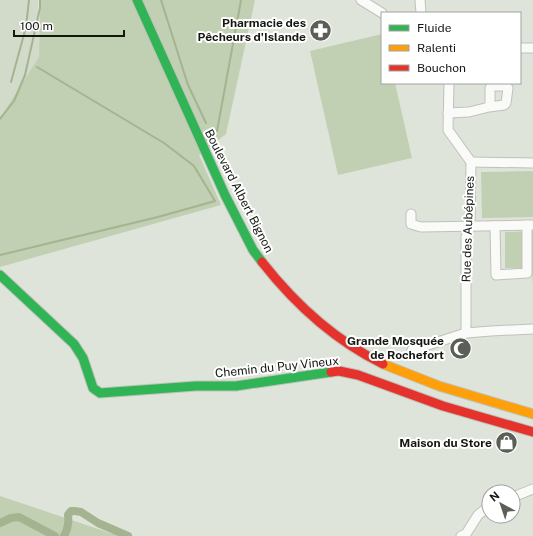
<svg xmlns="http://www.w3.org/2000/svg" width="533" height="536" font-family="'Public Sans',sans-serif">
	<rect width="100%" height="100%" fill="#dfe4da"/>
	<path fill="#d2dac9" d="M 0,0 L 38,0 L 39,57 L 0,118 Z"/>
	<g fill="#c1cfb2">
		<path d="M 40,0 L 255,0 L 226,134 L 199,155 L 221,205 L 0,267 L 0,118 L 39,57 Z"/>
		<path d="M 382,34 L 382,83 L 395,83 L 412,158 L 338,175 L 310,51 Z"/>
		<path d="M 533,171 L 533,217 L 482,218 L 481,172 Z"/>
		<path d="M 533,231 L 533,288 L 532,268 L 505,268 L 505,232 Z"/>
		<path d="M 0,496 L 119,536 L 0,536 Z"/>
	</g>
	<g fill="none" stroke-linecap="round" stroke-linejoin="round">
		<g stroke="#a4b490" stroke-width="2">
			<path d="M 161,0 L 188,85 L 206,123"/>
			<path d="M 11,82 L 26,27 L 29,0"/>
			<path d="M 0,119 L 14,101 L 25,75 L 40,8 L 40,0"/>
			<path d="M 217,131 L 241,0"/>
			<path d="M 0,255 L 158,217 L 215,201 L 194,166 L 164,143 L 37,67"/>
		</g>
		<g stroke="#a4b490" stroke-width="8">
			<path d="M 0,523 L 11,518 L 19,517 L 55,536"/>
			<path d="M 64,536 C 68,529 69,523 68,515 L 71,511 L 75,511 L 81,512 L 98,523 L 128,536"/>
		</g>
		<defs>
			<g id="street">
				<path d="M 361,0 L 382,13"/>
				<path d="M 420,0 L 421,13"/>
				<path d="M 520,48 L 533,48"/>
				<path d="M 449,83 L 448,130 L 471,162 L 470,227 L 466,237 L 466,333"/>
				<path d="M 448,113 L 469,112 L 489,107 L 504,105 L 506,103 L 508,88 L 506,86 L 492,86 L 490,88 L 490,106"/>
				<path d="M 471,162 L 533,163"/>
				<path d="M 411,214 L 411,224 L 421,227 L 533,225"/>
				<path d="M 495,226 L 496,275 L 527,273 L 527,225"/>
				<path d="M 412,350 L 466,333 L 491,331 L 533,329"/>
				<path d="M 513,497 L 533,489"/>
				<path d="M 461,536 L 466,534 L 478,515 L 489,506"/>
			</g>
			<g id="fast">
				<path d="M 137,0 L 225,195 L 253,250 L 262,262"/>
				<path d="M 0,275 L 74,344 L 83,358 L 93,388 L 100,393 L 196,386 L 236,386 L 331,372"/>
			</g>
			<path id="slow" d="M 383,364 L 439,386 L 533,414"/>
			<g id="jam">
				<path d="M 262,262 C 295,304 334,340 383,364"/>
				<path d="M 331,372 L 339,371 L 358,375 L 443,406 L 533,432"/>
			</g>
		</defs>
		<use href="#street" stroke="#bec2ba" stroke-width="11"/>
		<use href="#fast" stroke="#bec2ba" stroke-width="11"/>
		<use href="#slow" stroke="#bec2ba" stroke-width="11"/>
		<use href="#jam" stroke="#bec2ba" stroke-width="11"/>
		<use href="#street" stroke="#fafbf9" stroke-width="9"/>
		<use href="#fast" stroke="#30b455" stroke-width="9"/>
		<use href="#slow" stroke="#ff9f0a" stroke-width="9"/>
		<use href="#jam" stroke="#e5322d" stroke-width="9"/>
	</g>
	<defs>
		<symbol id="pharmacy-disc" viewBox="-11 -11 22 22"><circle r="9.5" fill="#5c5f58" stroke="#fff"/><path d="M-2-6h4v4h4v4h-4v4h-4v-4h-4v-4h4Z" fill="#fff"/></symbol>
		<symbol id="mosque-disc" viewBox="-11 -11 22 22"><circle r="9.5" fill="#5c5f58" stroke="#fff"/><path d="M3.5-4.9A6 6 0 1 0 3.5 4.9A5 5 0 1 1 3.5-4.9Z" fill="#fff"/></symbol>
		<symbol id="shop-disc" viewBox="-11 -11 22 22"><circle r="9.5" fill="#5c5f58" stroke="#fff"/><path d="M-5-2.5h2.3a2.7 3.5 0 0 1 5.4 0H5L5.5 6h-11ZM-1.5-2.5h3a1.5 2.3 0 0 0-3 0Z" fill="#fff"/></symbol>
	</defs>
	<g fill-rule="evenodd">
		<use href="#pharmacy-disc" x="308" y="18" width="25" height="25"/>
		<use href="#mosque-disc" x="448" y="336" width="25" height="25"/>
		<use href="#shop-disc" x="494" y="430" width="25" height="25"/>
	</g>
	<g text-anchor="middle" stroke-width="4" stroke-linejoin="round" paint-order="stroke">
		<g font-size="12" font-weight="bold" fill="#151812" stroke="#fff" text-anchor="end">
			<text x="306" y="27">Pharmacie des<tspan x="306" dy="14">Pêcheurs d'Islande</tspan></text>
			<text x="444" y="345">Grande Mosquée<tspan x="444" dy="14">de Rochefort</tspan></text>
			<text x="492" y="447">Maison du Store</text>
		</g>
		<g font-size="12" fill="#151812" stroke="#fff">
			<text transform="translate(239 191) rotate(63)" y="4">Boulevard Albert Bignon</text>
			<text transform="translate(468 229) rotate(-88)" y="4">Rue des Aubépines</text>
			<text transform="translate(277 367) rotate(-6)" y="4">Chemin du Puy Vineux</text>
		</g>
	</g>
	<rect x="381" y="12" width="140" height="72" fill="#ffffff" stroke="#a1a3a0"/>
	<rect x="389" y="25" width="20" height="6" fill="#30b455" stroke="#a1a3a0"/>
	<text x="417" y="32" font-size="12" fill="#151812">Fluide</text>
	<rect x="389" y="45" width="20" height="6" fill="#ff9f0a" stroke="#a1a3a0"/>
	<text x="417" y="52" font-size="12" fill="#151812">Ralenti</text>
	<rect x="389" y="65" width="20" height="6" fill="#e5322d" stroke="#a1a3a0"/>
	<text x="417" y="72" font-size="12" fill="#151812">Bouchon</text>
	<g transform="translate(501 504) rotate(320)"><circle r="19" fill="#ffffff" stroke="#a1a3a0"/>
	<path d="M0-3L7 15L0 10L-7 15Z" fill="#5c5f58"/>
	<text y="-6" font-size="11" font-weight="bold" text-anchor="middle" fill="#151812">N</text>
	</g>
	<path d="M14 30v6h110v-6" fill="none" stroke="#151812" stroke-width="2"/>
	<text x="20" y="30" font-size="12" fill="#151812" stroke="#ffffff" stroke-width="3" paint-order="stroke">100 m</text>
</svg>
